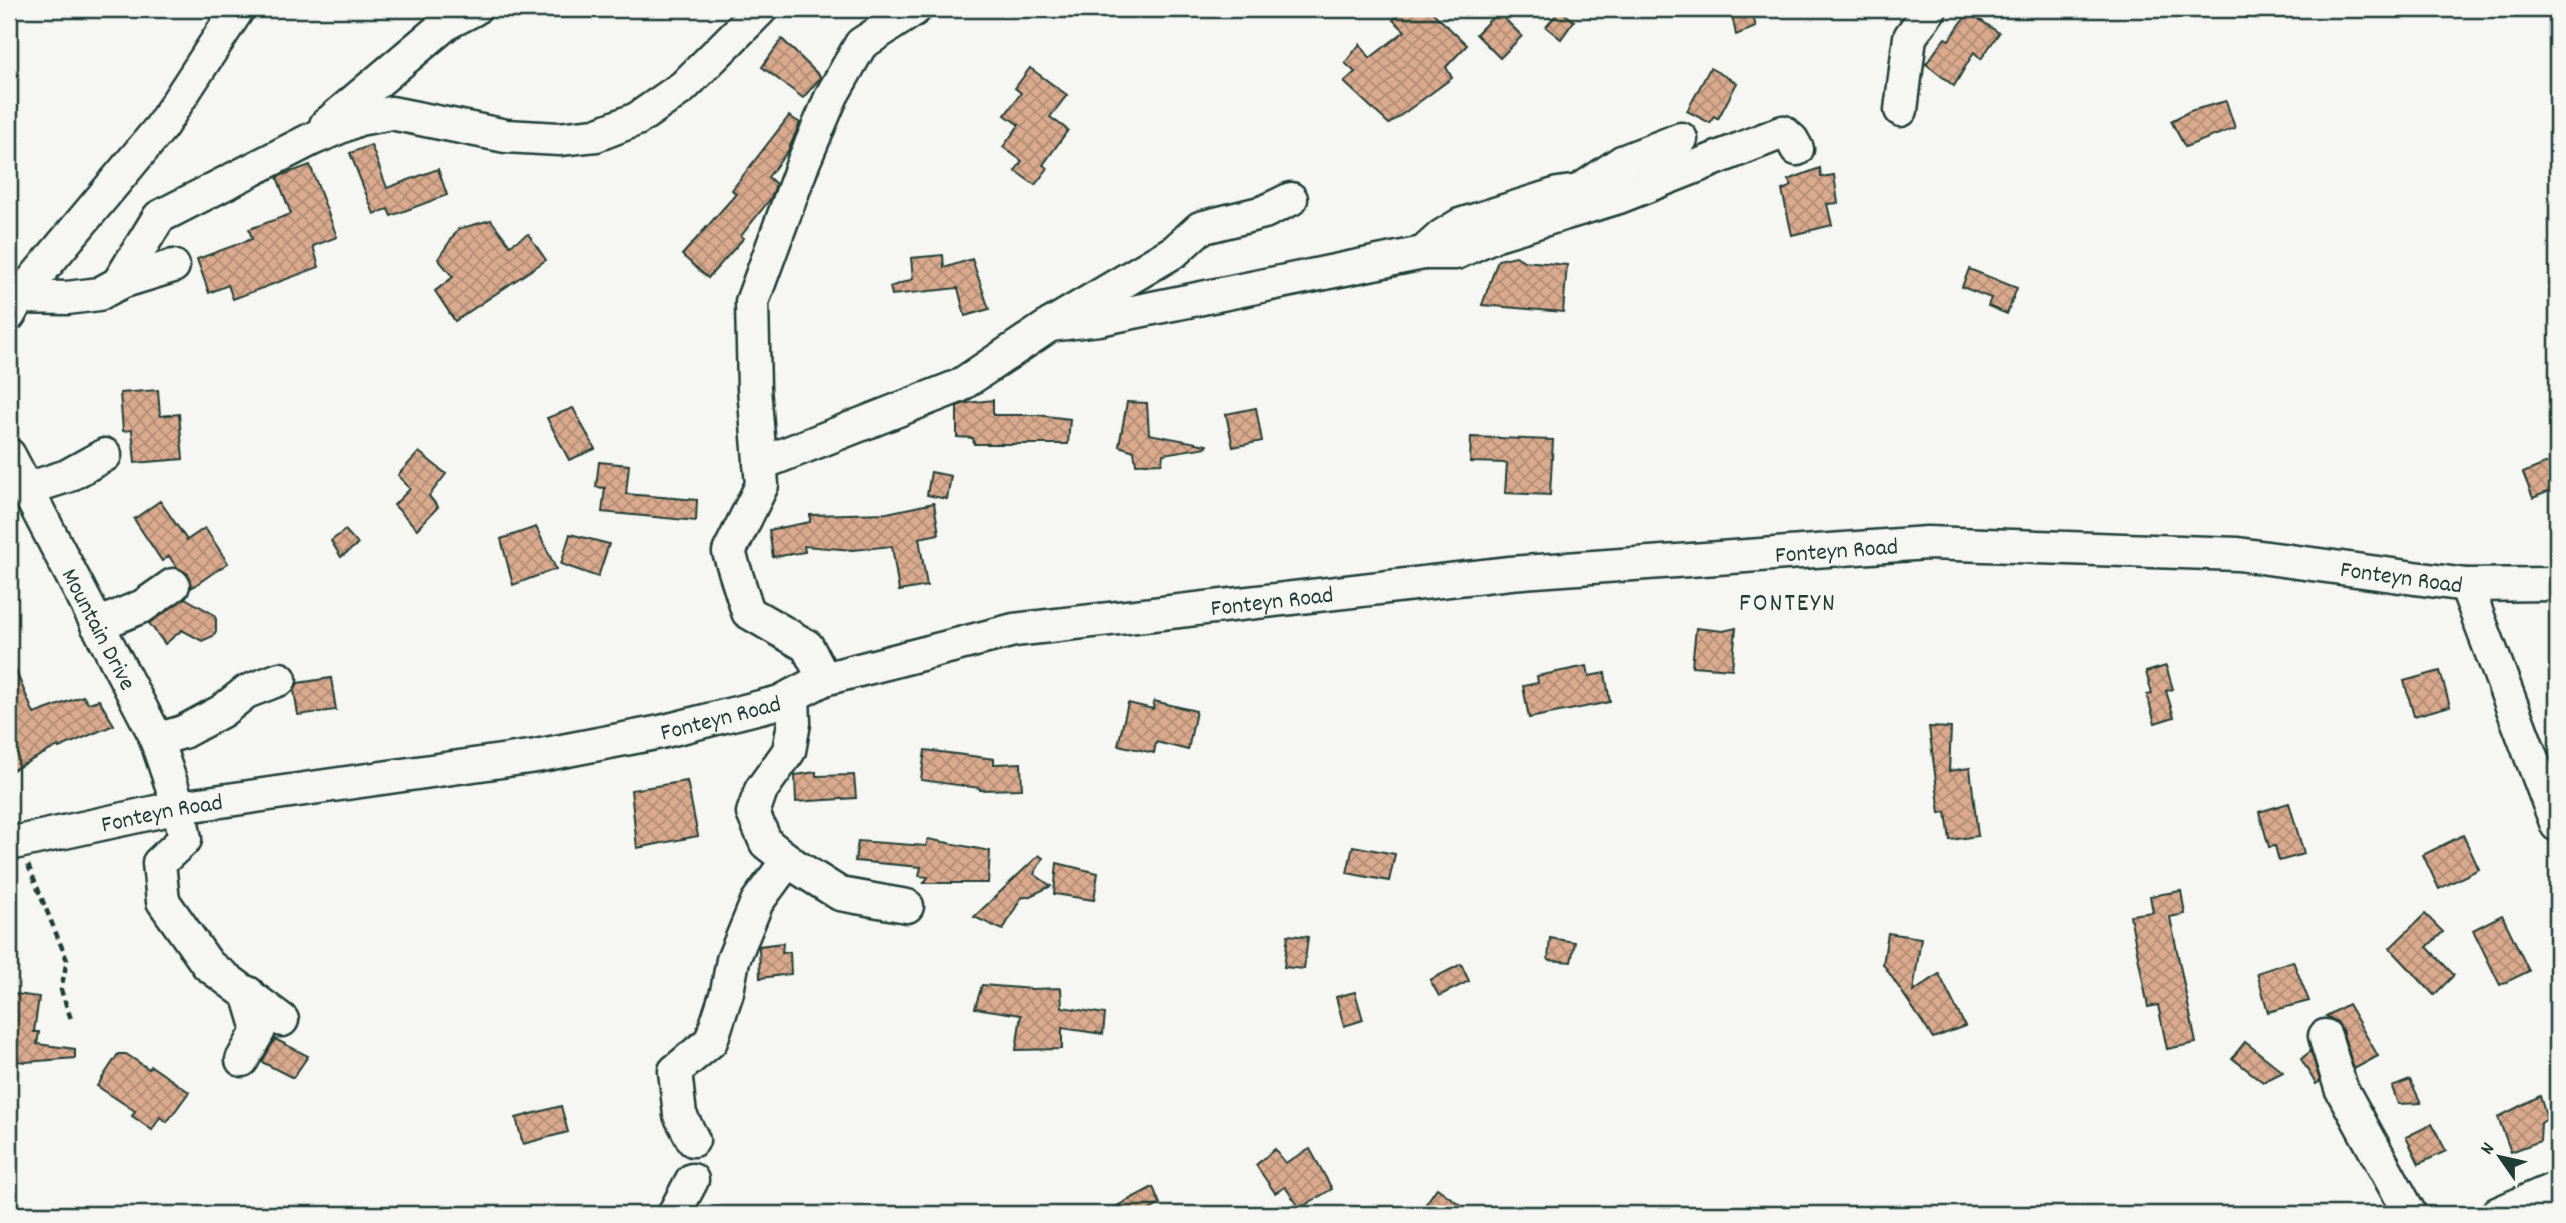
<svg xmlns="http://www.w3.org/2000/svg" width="2566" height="1223" font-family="Dekko,sans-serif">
	<defs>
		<pattern id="building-cross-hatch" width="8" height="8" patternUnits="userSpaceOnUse" patternTransform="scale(1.75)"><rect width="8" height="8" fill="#dbaa8e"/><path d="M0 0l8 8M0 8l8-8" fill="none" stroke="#b18c75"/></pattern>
	</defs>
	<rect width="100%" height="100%" fill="#f6f6f2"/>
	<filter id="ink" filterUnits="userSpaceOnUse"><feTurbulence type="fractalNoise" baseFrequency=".0143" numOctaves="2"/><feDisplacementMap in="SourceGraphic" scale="14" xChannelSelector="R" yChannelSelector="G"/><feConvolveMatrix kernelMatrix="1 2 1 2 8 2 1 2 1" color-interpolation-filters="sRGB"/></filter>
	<g filter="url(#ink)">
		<g fill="url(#building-cross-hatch)" stroke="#1f3d34" stroke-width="2">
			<path d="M 1404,9 L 1429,9 L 1467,45 L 1446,67 L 1452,78 L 1389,124 L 1344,82 L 1355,72 L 1345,63 L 1360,44 L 1370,58 L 1405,31 L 1393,20 Z"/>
			<path d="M 1745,9 L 1751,9 L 1756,27 L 1736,35 L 1732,15 Z"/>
			<path d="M 1560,10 L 1574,21 L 1561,39 L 1546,27 Z"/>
			<path d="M 1498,12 L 1522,36 L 1500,58 L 1476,34 Z"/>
			<path d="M 1969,12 L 1999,33 L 1981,59 L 1974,52 L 1954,86 L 1926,64 L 1945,38 L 1949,40 Z"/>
			<path d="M 782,39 L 821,77 L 803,98 L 762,67 Z"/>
			<path d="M 1030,68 L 1067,95 L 1050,117 L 1068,130 L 1043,165 L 1048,168 L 1035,185 L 1015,171 L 1022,161 L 1003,147 L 1019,125 L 1005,115 L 1021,93 L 1015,88 Z"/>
			<path d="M 1710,68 L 1737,83 L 1718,119 L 1714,116 L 1710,123 L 1687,111 Z"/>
			<path d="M 2226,101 L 2235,128 L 2185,147 L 2171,121 L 2190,111 Z"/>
			<path d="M 789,116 L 800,123 L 788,151 L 768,177 L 776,184 L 771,198 L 741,236 L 744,238 L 708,278 L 682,255 L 736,194 L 732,190 Z"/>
			<path d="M 371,145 L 387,188 L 438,169 L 447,195 L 391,216 L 388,209 L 374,214 L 350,153 Z"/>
			<path d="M 310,165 L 337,237 L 313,246 L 319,267 L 233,299 L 228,285 L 209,293 L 197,259 L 252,239 L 249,229 L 291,214 L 277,177 Z"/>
			<path d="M 1820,168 L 1821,177 L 1834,175 L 1838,203 L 1827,204 L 1832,225 L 1792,235 L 1782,190 L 1792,186 L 1788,180 Z"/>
			<path d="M 491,220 L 510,245 L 528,234 L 546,260 L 455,321 L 435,291 L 453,277 L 438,259 L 458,229 Z"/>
			<path d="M 943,255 L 944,268 L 972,259 L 989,309 L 965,316 L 958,288 L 892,295 L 890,287 L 913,279 L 911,258 Z"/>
			<path d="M 1516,256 L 1524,261 L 1567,265 L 1563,312 L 1482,305 L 1498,260 Z"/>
			<path d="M 1969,269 L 2017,288 L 2007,314 L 1988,306 L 1991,298 L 1962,287 Z"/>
			<path d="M 158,390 L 160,416 L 179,414 L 183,459 L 135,463 L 132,430 L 123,431 L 120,393 Z"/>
			<path d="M 993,400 L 993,415 L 1037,415 L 1070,419 L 1068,444 L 974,444 L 973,438 L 957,437 L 957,406 L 966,403 Z"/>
			<path d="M 1127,402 L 1147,403 L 1149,434 L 1207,445 L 1207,447 L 1163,454 L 1162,463 L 1136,464 L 1134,451 L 1119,446 Z"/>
			<path d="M 573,408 L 595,449 L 569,460 L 547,418 Z"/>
			<path d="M 1256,408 L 1262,441 L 1233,447 L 1226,414 Z"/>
			<path d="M 1471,437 L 1553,440 L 1550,495 L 1505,493 L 1507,463 L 1470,462 Z"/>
			<path d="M 419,452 L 446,474 L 429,496 L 438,507 L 417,529 L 394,505 L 410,489 L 398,475 Z"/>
			<path d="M 2552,461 L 2557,474 L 2557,488 L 2533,498 L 2523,473 Z"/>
			<path d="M 599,462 L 629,465 L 626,494 L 697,500 L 696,521 L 602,512 L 605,488 L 596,487 Z"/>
			<path d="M 931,472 L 951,476 L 947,499 L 927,495 Z"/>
			<path d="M 160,501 L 187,540 L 205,528 L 228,563 L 191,588 L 188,574 L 177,568 L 169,556 L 162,561 L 134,519 Z"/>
			<path d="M 934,503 L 939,534 L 919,538 L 927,586 L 899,591 L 892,546 L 853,550 L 804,546 L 805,552 L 773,557 L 769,530 L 810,522 L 810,515 L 887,513 Z"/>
			<path d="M 536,527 L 556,569 L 513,585 L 501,539 Z"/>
			<path d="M 345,530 L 358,544 L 341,557 L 331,541 Z"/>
			<path d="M 570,534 L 609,544 L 598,577 L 561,564 Z"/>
			<path d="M 185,598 L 213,614 L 216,619 L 216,631 L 213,636 L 202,641 L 182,630 L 165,644 L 149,623 Z"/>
			<path d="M 1696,628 L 1723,631 L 1736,628 L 1732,669 L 1692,666 Z"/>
			<path d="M 9,655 L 34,714 L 83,696 L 88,703 L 99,700 L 114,725 L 59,748 L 58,746 L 9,772 Z"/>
			<path d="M 1587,666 L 1589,676 L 1605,673 L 1610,702 L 1529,718 L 1523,686 L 1538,683 L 1537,676 Z"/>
			<path d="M 2166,666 L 2173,689 L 2166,691 L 2174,717 L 2155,723 L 2147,695 L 2152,694 L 2146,672 Z"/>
			<path d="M 2440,671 L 2450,706 L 2414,716 L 2404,681 Z"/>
			<path d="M 331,678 L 336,710 L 298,715 L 294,690 L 298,683 Z"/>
			<path d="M 1154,701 L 1196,711 L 1188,750 L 1156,742 L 1154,753 L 1118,745 L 1128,703 L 1153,709 Z"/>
			<path d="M 1929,727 L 1951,728 L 1949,771 L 1970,768 L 1978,836 L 1950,840 L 1946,812 L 1940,813 Z"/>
			<path d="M 925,750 L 994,759 L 994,764 L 1021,763 L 1022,789 L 980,790 L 980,788 L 921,780 Z"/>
			<path d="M 816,772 L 816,776 L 854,775 L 856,798 L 796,802 L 795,775 Z"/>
			<path d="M 687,781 L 698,836 L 637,848 L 631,790 Z"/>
			<path d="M 2289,803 L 2304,854 L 2279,861 L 2275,846 L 2269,847 L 2259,812 Z"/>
			<path d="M 2463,835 L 2479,869 L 2439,889 L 2423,855 Z"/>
			<path d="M 928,839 L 990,851 L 988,883 L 924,883 L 928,877 L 919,876 L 921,867 L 855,861 L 858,841 L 926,846 Z"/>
			<path d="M 1353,846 L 1395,854 L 1389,881 L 1347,873 Z"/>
			<path d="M 1039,855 L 1043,858 L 1034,874 L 1051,886 L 1030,896 L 1021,898 L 1003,930 L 974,917 Z"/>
			<path d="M 1057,863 L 1098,873 L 1094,900 L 1054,894 Z"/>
			<path d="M 2181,891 L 2185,914 L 2170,917 L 2196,1043 L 2167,1049 L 2158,1005 L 2148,1007 L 2130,915 L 2153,912 L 2150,896 Z"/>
			<path d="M 2425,914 L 2443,932 L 2427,947 L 2454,975 L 2434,995 L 2390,948 Z"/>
			<path d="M 2502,915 L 2529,971 L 2500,985 L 2473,930 Z"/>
			<path d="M 1888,933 L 1921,938 L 1913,992 L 1939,974 L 1965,1026 L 1933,1038 L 1883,964 Z"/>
			<path d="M 1288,935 L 1308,937 L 1304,969 L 1284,967 Z"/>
			<path d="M 1550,938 L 1575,942 L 1571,962 L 1548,960 Z"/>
			<path d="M 783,943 L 782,953 L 790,952 L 791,974 L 760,978 L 759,946 Z"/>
			<path d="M 2293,961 L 2309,1001 L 2268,1012 L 2257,973 Z"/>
			<path d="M 1461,964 L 1469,981 L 1439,996 L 1430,980 Z"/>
			<path d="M 982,985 L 1032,989 L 1061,988 L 1062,1007 L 1105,1014 L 1103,1034 L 1062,1028 L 1062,1049 L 1016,1050 L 1021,1015 L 975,1008 Z"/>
			<path d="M 1355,992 L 1363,1020 L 1344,1026 L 1336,997 Z"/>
			<path d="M 9,993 L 39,997 L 34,1032 L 39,1032 L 37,1044 L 75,1049 L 75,1058 L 26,1062 L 9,1060 Z"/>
			<path d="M 2348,1004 L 2378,1056 L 2354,1069 L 2342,1030 L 2337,1022 L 2326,1016 Z"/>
			<path d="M 275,1039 L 308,1056 L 293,1078 L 262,1062 Z"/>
			<path d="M 2245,1042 L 2267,1059 L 2283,1072 L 2263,1082 L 2232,1058 Z"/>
			<path d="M 2311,1051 L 2320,1081 L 2316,1084 L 2301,1059 Z"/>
			<path d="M 118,1054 L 126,1054 L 149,1069 L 151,1066 L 189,1092 L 167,1122 L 160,1117 L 152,1130 L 132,1116 L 135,1111 L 97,1086 Z"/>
			<path d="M 2410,1080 L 2421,1103 L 2398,1104 L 2392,1087 Z"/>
			<path d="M 2540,1096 L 2547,1119 L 2541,1123 L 2540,1141 L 2511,1152 L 2498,1117 Z"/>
			<path d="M 561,1106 L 568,1132 L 523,1144 L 516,1118 Z"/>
			<path d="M 2432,1124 L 2446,1151 L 2419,1164 L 2406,1137 Z"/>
			<path d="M 1275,1149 L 1285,1163 L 1310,1149 L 1332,1189 L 1300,1208 L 1285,1187 L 1275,1193 L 1256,1165 Z"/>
			<path d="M 1153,1187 L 1160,1204 L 1143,1214 L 1102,1214 Z"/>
			<path d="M 1437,1188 L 1473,1214 L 1438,1214 L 1425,1205 Z"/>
		</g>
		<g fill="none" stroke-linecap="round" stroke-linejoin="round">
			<defs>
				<g id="minor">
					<path d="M 1901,110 L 1910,37 L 1930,9"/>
					<path d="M 326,125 L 447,23 L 474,9"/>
					<path d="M 1423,253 L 1456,253 L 1497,234 L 1619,197 L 1783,132 L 1792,140 L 1797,149"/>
					<path d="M 118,284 L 159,217 L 312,139 L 359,119 L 391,113 L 506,136 L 559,139 L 596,135 L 637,119 L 683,87 L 761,9"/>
					<path d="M 19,297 L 67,298 L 99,294 L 121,282 L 173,266"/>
					<path d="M 9,315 L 19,297 L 161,127 L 238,9"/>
					<path d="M 1050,325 L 1099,319 L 1423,253 L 1442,236 L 1460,225 L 1558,194 L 1579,191 L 1622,162 L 1681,139"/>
					<path id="s1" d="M 9,455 L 154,733 L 179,807 L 185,839 L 159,863 L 163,901 L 208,965 L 282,1020"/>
					<path d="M 760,464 L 959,386 L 1050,325 L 1175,251 L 1200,228 L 1264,212 L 1291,199"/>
					<path d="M 27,489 L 67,476 L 105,455"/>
					<path d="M 2466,585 L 2557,825"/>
					<path d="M 97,625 L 143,606 L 173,585"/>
					<path d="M 824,679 L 807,646 L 748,612 L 729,552 L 762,485 L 754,388 L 752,302 L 804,161 L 832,95 L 861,44 L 915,9"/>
					<path d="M 793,695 L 794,723 L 789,751 L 761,790 L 753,813 L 766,843 L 794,865 L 840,894 L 907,906"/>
					<path d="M 156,740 L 183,732 L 222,711 L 246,692 L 280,679"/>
					<path id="s2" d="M 9,844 L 179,807 L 536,756 L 661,732 L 780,702 L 824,679 L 1014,630 L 1510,573 L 1927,543 L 2238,554 L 2466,585 L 2557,584"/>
					<path d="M 2325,1036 L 2341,1088 L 2410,1214"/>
					<path d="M 242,1060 L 259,1030 L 248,993"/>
					<path d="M 693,1140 L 680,1115 L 675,1071 L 711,1041 L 727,992 L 733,960 L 757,902 L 788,860"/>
					<path d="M 674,1214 L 692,1180"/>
					<path d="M 2497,1214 L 2557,1188"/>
				</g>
			</defs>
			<use href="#minor" stroke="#1f3d34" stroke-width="37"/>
			<path stroke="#1f3d34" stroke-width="4.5" stroke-dasharray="7 5" stroke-linecap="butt" d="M 28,865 L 67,960 L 61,990 L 71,1019"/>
			<use href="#minor" stroke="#f6f6f2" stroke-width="32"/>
		</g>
	</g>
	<g text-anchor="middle" stroke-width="5" stroke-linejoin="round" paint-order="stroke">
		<g font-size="24" fill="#1f3d34" stroke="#f6f6f2">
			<text dy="8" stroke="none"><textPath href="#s2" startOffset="1857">Fonteyn Road</textPath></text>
			<text dy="8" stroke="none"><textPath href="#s2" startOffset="2424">Fonteyn Road</textPath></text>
			<text dy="8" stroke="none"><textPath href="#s2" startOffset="1290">Fonteyn Road</textPath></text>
			<text dy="8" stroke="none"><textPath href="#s1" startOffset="196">Mountain Drive</textPath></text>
			<text dy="8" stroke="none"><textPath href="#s2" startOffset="723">Fonteyn Road</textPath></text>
			<text dy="8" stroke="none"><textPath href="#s2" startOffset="156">Fonteyn Road</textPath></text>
		</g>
		<g font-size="26" letter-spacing="2" fill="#1f3d34" stroke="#f6f6f2">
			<text x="1788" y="610">FONTEYN</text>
		</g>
	</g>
	<rect width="2566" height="1223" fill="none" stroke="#f6f6f2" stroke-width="35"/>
	<rect x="18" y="18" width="2531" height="1188" fill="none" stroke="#1f3d34" stroke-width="2.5" filter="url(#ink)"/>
	<g transform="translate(2500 1157) rotate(304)" stroke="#f6f6f2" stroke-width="5" paint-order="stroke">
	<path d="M0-5L12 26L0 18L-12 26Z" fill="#1f3d34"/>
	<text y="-10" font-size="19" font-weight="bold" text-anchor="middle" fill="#1f3d34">N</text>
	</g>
</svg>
